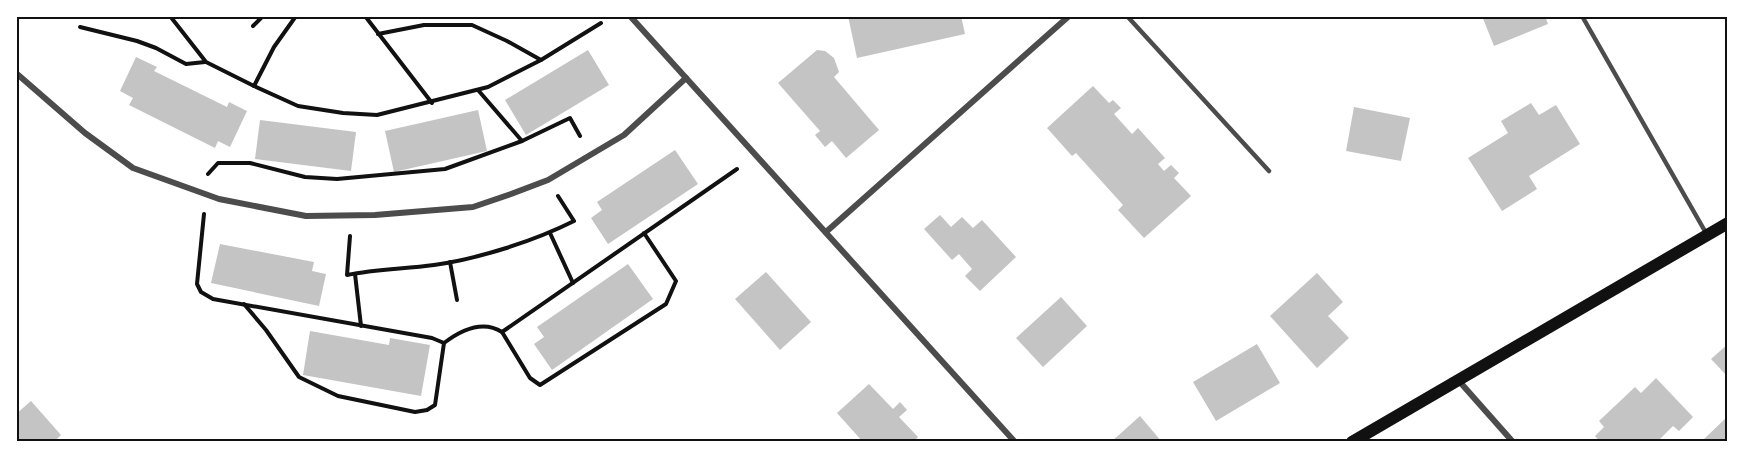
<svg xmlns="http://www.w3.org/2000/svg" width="1744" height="458" font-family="Poppins,sans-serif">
	<rect width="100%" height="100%" fill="#fff"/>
	<g fill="#c4c4c4">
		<path d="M 848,16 L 961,16 L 965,34 L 857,58 Z"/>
		<path d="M 1482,16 L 1545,16 L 1548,24 L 1494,46 Z"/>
		<path d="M 588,50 L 609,85 L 526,135 L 505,100 Z"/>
		<path d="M 817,50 L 825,51 L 834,58 L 839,72 L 834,77 L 879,130 L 846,158 L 832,141 L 825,147 L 815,135 L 820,131 L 778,83 Z"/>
		<path d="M 136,57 L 157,67 L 154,71 L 227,107 L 229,102 L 247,111 L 230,147 L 218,141 L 215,148 L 129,105 L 133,98 L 120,91 Z"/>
		<path d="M 1093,86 L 1109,103 L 1113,100 L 1121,108 L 1114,114 L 1132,134 L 1138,128 L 1165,158 L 1158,164 L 1164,171 L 1171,165 L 1179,173 L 1174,178 L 1191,196 L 1144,238 L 1118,210 L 1123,205 L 1076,153 L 1072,156 L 1047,128 Z"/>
		<path d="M 1531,103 L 1539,115 L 1556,105 L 1580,144 L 1529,176 L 1537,189 L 1502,211 L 1468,158 L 1508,133 L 1501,121 Z"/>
		<path d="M 1354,107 L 1410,118 L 1401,161 L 1346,151 Z"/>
		<path d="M 478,110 L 487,151 L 394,172 L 385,131 Z"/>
		<path d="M 260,120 L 356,132 L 351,171 L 255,159 Z"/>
		<path d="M 675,150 L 698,184 L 608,244 L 591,218 L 602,210 L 597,202 Z"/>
		<path d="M 940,215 L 951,227 L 962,217 L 973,228 L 982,220 L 1016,257 L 980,291 L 965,276 L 972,269 L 959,254 L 952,260 L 924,229 Z"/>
		<path d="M 220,244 L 314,262 L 312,271 L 326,274 L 319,306 L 211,283 Z"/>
		<path d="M 628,264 L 653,299 L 552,370 L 534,344 L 544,337 L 537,327 Z"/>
		<path d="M 766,272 L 811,322 L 780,350 L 735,299 Z"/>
		<path d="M 1317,273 L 1343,302 L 1328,316 L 1349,338 L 1317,368 L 1270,316 Z"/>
		<path d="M 1061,297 L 1087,326 L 1043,367 L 1016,338 Z"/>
		<path d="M 310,331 L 389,345 L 390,338 L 430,345 L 421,396 L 303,375 Z"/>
		<path d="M 1257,344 L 1280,383 L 1216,421 L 1193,382 Z"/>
		<path d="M 1728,344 L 1728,377 L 1711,359 Z"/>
		<path d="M 1656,378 L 1693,417 L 1679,431 L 1673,426 L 1657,442 L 1600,442 L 1595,436 L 1604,427 L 1599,421 L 1635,387 L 1641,393 Z"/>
		<path d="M 869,384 L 893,409 L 900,402 L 907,410 L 899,417 L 918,437 L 913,442 L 863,442 L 837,413 Z"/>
		<path d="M 31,401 L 61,435 L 54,442 L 16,442 L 16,414 Z"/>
		<path d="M 1140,416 L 1162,442 L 1111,442 Z"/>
		<path d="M 1728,416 L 1728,442 L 1704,442 L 1703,440 Z"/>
	</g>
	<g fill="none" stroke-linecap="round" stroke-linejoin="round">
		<g stroke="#111" stroke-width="4">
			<path d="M 170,16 L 206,62 L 254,86 L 298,106 L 343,113 L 377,115 L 488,87 L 541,60 L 601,23"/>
			<path d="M 365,16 L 432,103"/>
			<path d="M 253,26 L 263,16"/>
			<path d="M 80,27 L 137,41 L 156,48 L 186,64 L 205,62"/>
			<path d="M 378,34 L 424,25 L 472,25 L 507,41 L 541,60"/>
			<path d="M 254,86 L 274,47 L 296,16"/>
			<path d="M 478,90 L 522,141"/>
			<path d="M 208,174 L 218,163 L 250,163 L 305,177 L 337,179 L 445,169 L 522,141 L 570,118 L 580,136"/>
			<path d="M 204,214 L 197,284 L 201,292 L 213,299 L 432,338 L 444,343"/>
			<path d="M 550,233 L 573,283"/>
			<path d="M 644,233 L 676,281 L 666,304 L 540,385 L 530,378 L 502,332 L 737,169"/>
			<path d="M 350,236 L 347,275 C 376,269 404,269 434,265 C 478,259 534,241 574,221 L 558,196"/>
			<path d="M 450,262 L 457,300"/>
			<path d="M 355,274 L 361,326"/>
			<path d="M 244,304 L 266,330 L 299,377 L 338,396 L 415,412 L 427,410 L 435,405 L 444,343 C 461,330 483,320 502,332"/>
		</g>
		<g stroke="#4c4c4c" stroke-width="4.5">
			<path d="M 1127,16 L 1269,171"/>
			<path d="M 1582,16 L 1706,233"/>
		</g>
		<g stroke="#4c4c4c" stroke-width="6">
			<path d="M 630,16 L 1015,442"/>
			<path d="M 16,73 L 85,133 L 133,168 L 219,199 L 306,216 L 375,215 L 473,207 L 511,194 L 548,180 L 624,135 L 686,78"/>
			<path d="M 826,232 L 1069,16"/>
			<path d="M 1459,381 L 1513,442"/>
		</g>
		<path stroke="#111" stroke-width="12" d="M 1352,442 L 1728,223"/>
	</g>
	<rect width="1744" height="458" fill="none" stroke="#ffffff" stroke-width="36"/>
	<rect x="18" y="18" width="1708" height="422" fill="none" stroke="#111" stroke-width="2"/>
</svg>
